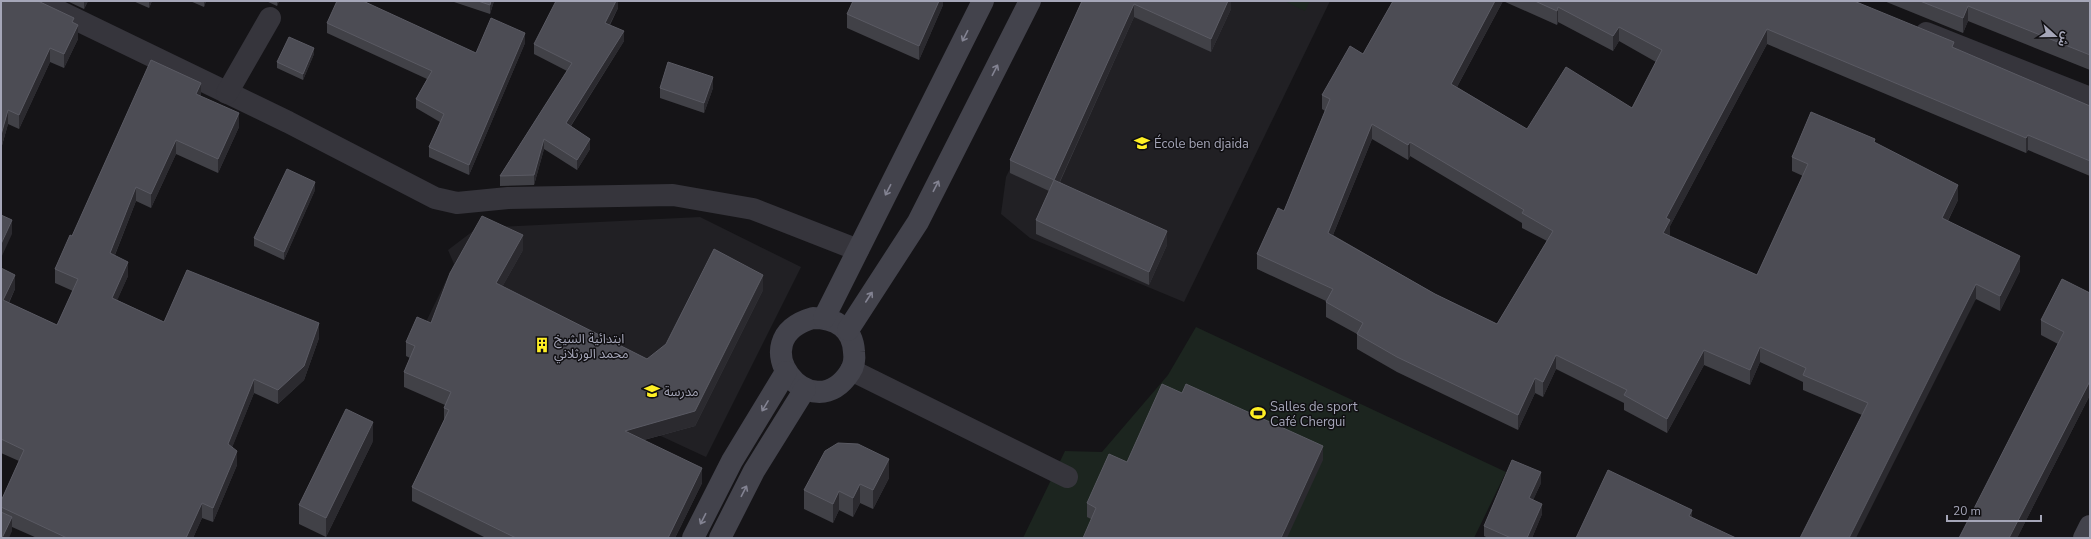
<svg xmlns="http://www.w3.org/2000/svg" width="2091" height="539" font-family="'Nunito Sans','Noto Sans Arabic',sans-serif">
	<rect width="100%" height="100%" fill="#151417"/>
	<g fill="#212024">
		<path d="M 1092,1 L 1330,1 L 1184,302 L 1030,238 L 1001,214 L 1006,177 Z"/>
		<path d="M 700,217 L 801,267 L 706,457 L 424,326 L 454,264 L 448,250 L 477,228 Z"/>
	</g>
	<g fill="#1c251f">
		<path d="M 1284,1 L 1310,1 L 1305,11 Z"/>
		<path d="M 1196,327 L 1506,472 L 1474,538 L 1023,538 L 1065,451 L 1102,452 L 1168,375 Z"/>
	</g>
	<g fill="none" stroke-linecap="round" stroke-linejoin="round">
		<g stroke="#36353c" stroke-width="22">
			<path d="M 38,1 L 288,122 L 435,198 L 457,203 L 508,198 L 673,195 L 753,209 L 858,250"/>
			<path d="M 1926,33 L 2090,98"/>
			<path d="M 227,93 L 270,18"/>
			<path d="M 851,370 L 1067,477"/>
		</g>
		<g stroke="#43434c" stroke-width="22">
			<path d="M 813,318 C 835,318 853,328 854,352 C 855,359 854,366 850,372 C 811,432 739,339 813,318 Z"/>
			<path d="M 824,318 L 983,1"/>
			<path d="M 848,330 L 918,222 L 1030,1"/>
			<path d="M 693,538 L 732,461 L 786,372"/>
			<path d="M 720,538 L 754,471 L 805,389"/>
			<path d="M 2084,538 L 2090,526"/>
		</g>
	</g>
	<g fill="#414147" fill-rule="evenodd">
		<path d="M 1,1 L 74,23 L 78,39 L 64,68 L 50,62 L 19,129 L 8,124 L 1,149 Z"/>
		<path d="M 67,1 L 88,1 L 84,9 Z"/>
		<path d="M 133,1 L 152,1 L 149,8 Z"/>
		<path d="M 190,1 L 206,1 L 204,7 Z"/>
		<path d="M 266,1 L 279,1 L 277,6 Z"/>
		<path d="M 451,1 L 494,1 L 490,14 Z"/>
		<path d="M 618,1 L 618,8 L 610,25 L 624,41 L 571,126 L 590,149 L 577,170 L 544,149 L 534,185 L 500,186 L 500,176 L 567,71 L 534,54 L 534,44 Z"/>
		<path d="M 943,1 L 943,5 L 919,60 L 847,28 L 847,14 Z"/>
		<path d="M 1082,1 L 1231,1 L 1231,9 L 1211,52 L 1134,17 L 1060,182 L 1167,245 L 1149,285 L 1036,234 L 1036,220 L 1049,191 L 1010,173 L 1010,160 Z"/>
		<path d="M 1393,1 L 1854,1 L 1954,48 L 2090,106 L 2090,176 L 2028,150 L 2026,153 L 1767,44 L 1670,226 L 1670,235 L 1669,236 L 1757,275 L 1803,176 L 1792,171 L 1792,157 L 1875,143 L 1958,200 L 1948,221 L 2020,271 L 2000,311 L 1976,299 L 1862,415 L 1803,390 L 1803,382 L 1760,362 L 1750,385 L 1704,365 L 1667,433 L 1624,410 L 1624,403 L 1556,369 L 1543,397 L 1535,393 L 1518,430 L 1397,372 L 1357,349 L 1357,334 L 1326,317 L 1326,301 L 1257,269 L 1257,254 L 1284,211 L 1325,111 L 1322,109 L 1322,95 L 1363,54 ZM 1503,1 L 1557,25 L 1558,22 L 1613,51 L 1619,41 L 1656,62 L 1632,108 L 1527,129 L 1457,87 ZM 1372,139 L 1408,160 L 1410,156 L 1522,223 L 1522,228 L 1547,241 L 1497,324 L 1435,294 L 1333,235 Z"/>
		<path d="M 1884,1 L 2090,1 L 2090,70 L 1968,21 L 1963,33 Z"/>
		<path d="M 327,23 L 476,53 L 525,43 L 469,175 L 429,157 L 429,147 L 440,122 L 416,108 L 416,99 L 427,79 L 327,33 Z"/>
		<path d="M 314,54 L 303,80 L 277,68 L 277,62 Z"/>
		<path d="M 660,88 L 713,88 L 704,113 L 660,98 Z"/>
		<path d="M 201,96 L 239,127 L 218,173 L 176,154 L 151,208 L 136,201 L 115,255 L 128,276 L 117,300 L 164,322 L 319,338 L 304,380 L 278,404 L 254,393 L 232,447 L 237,465 L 213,522 L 202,518 L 193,538 L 37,538 L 12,527 L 12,531 L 1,538 L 1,501 L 19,461 L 1,453 L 1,268 L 15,289 L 9,303 L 57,325 L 73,291 L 55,283 L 55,269 L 72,236 Z"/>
		<path d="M 315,190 L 284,260 L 254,246 L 254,238 Z"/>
		<path d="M 523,250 L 502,287 L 647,359 L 763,290 L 695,426 L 644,440 L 702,483 L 675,538 L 486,538 L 412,501 L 412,487 L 444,421 L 444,408 L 445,405 L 404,387 L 404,372 L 410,358 L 406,356 L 406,342 L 431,323 Z"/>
		<path d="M 2090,293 L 2090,395 L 2017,538 L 2058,344 L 2041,335 L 2041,320 Z"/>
		<path d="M 373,441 L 326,537 L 299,524 L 299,505 Z"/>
		<path d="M 1323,460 L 1091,519 L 1087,517 L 1087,503 L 1127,462 Z"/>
		<path d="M 889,478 L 873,509 L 860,503 L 853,517 L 839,510 L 833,523 L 804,509 L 804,490 Z"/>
		<path d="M 1541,483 L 1533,500 L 1542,514 L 1532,538 L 1488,538 L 1484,536 L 1484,526 Z"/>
	</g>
	<g fill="#2b2a2f">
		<path d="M 84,1 L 88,1 L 84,9 Z"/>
		<path d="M 149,1 L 152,1 L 149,8 Z"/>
		<path d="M 204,1 L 206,1 L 204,7 Z"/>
		<path d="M 277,1 L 279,1 L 277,6 Z"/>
		<path d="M 491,1 L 494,1 L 490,14 L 490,5 Z"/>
		<path d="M 616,1 L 618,1 L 618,8 L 605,33 L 605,23 Z"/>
		<path d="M 939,1 L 943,1 L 943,5 L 919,60 L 919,46 Z"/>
		<path d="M 1228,1 L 1231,1 L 1231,9 L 1211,52 L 1211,39 Z"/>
		<path d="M 1495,1 L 1503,1 L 1451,98 L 1451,84 Z"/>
		<path d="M 1134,4 L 1134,17 L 1054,194 L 1054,180 Z"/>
		<path d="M 1968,6 L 1968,21 L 1963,33 L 1963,18 Z"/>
		<path d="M 1558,7 L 1558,22 L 1557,25 L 1557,11 Z"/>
		<path d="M 78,25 L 78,39 L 64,68 L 64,54 Z"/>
		<path d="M 1619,27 L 1619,41 L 1613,51 L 1613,36 Z"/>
		<path d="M 1767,29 L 1767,44 L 1670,226 L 1670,235 L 1663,248 L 1663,233 L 1666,218 Z"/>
		<path d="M 624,31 L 624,41 L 566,133 L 566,123 Z"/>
		<path d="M 525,33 L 525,43 L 469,175 L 469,165 Z"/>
		<path d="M 50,48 L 50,62 L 19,129 L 19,115 Z"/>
		<path d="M 314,48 L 314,54 L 303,80 L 303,74 Z"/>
		<path d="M 713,77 L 713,88 L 704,113 L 704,103 Z"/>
		<path d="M 201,83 L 201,97 L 196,94 Z"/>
		<path d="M 8,110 L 8,124 L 1,149 L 1,135 Z"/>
		<path d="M 239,113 L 239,127 L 218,173 L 218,159 Z"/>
		<path d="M 1372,124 L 1372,139 L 1328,247 L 1328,233 Z"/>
		<path d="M 2028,135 L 2028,150 L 2026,153 L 2026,138 Z"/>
		<path d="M 544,139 L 544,149 L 534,185 L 534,175 Z"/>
		<path d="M 590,139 L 590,149 L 577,170 L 577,160 Z"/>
		<path d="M 176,140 L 176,154 L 151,208 L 151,194 Z"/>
		<path d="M 1410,142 L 1410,156 L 1408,160 L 1408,145 Z"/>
		<path d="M 315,182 L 315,190 L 284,260 L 284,252 Z"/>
		<path d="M 1958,185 L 1958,200 L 1942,232 L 1942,218 Z"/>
		<path d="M 136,187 L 136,201 L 110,267 L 110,253 Z"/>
		<path d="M 12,220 L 12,234 L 1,258 L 1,244 Z"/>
		<path d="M 1167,231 L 1167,245 L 1149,285 L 1149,272 Z"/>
		<path d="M 523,235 L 523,250 L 496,298 L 496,283 Z"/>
		<path d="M 2020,256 L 2020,271 L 2000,311 L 2000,296 Z"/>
		<path d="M 128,262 L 128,276 L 112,312 L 112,298 Z"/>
		<path d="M 15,275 L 15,289 L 3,314 L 3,300 Z"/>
		<path d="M 763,275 L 763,290 L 695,426 L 625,445 L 625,431 Z"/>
		<path d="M 1976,284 L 1976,299 L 1856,538 L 1849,538 Z"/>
		<path d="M 319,323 L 319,338 L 304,380 L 278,404 L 278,390 Z"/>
		<path d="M 1760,347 L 1760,362 L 1750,385 L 1750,370 Z"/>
		<path d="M 1704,350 L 1704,365 L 1667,433 L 1667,419 Z"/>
		<path d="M 1556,355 L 1556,369 L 1543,397 L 1543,382 Z"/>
		<path d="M 1535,378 L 1535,393 L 1518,430 L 1518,415 Z"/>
		<path d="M 254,379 L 254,393 L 228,458 L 228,444 Z"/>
		<path d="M 2090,381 L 2090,395 L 2017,538 L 2009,538 Z"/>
		<path d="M 373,422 L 373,441 L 326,537 L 326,518 Z"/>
		<path d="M 1323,446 L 1323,460 L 1287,538 L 1281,538 Z"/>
		<path d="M 237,451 L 237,465 L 213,522 L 213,508 Z"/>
		<path d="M 889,459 L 889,478 L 873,509 L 873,490 Z"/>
		<path d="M 702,468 L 702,483 L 675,538 L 668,538 Z"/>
		<path d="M 1541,472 L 1541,483 L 1529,509 L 1529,498 Z"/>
		<path d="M 860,484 L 860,503 L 853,517 L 853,498 Z"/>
		<path d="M 839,491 L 839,510 L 833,523 L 833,504 Z"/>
		<path d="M 202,503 L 202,518 L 193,538 L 186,538 Z"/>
		<path d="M 1542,504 L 1542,514 L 1532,538 L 1527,538 Z"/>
		<path d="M 1692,510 L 1692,524 L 1689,516 Z"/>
		<path d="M 12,517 L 12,531 L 9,538 L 2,538 Z"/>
	</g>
	<g fill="#4c4c54" stroke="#5a5a63" fill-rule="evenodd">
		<path d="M 1,1 L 38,1 L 74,18 L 72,22 L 78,25 L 64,54 L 50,48 L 19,115 L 8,110 L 1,135 Z"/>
		<path d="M 337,1 L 363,1 L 476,53 L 491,18 L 525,33 L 469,165 L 429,147 L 444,114 L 416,99 L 432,71 L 327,23 Z"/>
		<path d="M 478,1 L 491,1 L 490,5 Z"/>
		<path d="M 556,1 L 616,1 L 605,23 L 624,31 L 566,123 L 590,139 L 577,160 L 544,139 L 534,175 L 500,176 L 572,63 L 534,44 Z"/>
		<path d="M 853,1 L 939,1 L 919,46 L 847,14 Z"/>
		<path d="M 1082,1 L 1228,1 L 1211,39 L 1134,4 L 1054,180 L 1010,160 Z"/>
		<path d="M 1393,1 L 1495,1 L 1451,84 L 1527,129 L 1566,67 L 1632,108 L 1662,50 L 1619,27 L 1613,36 L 1558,7 L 1557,11 L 1535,1 L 1854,1 L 1954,42 L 1952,47 L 2090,106 L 2090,161 L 2028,135 L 2026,138 L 1767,29 L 1666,218 L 1670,220 L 1663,233 L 1757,275 L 1808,164 L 1792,157 L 1811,112 L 1875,139 L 1874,142 L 1958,185 L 1942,218 L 2020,256 L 2000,296 L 1976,284 L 1849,538 L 1800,538 L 1868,403 L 1803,375 L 1806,368 L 1760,347 L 1750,370 L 1704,350 L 1667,419 L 1624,395 L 1627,390 L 1556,355 L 1543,382 L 1535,378 L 1518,415 L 1397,357 L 1357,334 L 1363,323 L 1326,302 L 1333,289 L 1257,254 L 1278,208 L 1284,211 L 1330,99 L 1322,95 L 1350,46 L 1363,54 ZM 1372,124 L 1408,145 L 1410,142 L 1524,210 L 1522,213 L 1553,231 L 1497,324 L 1435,294 L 1328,233 Z"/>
		<path d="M 1920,1 L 2090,1 L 2090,55 L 1968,6 L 1963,18 Z"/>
		<path d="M 289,37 L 314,48 L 303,74 L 277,62 Z"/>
		<path d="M 151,60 L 201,83 L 196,94 L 239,113 L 218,159 L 176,140 L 151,194 L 136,187 L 110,253 L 128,262 L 112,298 L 164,322 L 187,270 L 319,323 L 304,366 L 278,390 L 254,379 L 228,444 L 237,451 L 213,508 L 202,503 L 186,538 L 67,538 L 1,507 L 1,501 L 24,450 L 1,439 L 1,268 L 15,275 L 3,300 L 57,325 L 78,279 L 55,269 L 70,235 L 72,236 Z"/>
		<path d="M 668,62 L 713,77 L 704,103 L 660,88 Z"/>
		<path d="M 287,169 L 315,182 L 284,252 L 254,238 Z"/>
		<path d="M 1054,180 L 1167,231 L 1149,272 L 1036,220 Z"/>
		<path d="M 1,215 L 12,220 L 1,244 Z"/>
		<path d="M 482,216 L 523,235 L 496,283 L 647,359 L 666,344 L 714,249 L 763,275 L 695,411 L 625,431 L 702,468 L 668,538 L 516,538 L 412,487 L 449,410 L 444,408 L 451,392 L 404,372 L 415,346 L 406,342 L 417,317 L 431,323 L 450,273 Z"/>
		<path d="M 2062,279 L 2090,293 L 2090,381 L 2009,538 L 1959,538 L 2064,332 L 2041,320 Z"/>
		<path d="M 1162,384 L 1182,393 L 1186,384 L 1323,446 L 1281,538 L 1083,538 L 1096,508 L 1087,503 L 1109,454 L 1127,462 Z"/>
		<path d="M 346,409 L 373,422 L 326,518 L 299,505 Z"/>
		<path d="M 838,443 L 858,444 L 889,459 L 873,490 L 860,484 L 853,498 L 839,491 L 833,504 L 804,490 L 825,451 Z"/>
		<path d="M 1512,460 L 1541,472 L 1529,498 L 1542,504 L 1527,538 L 1511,538 L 1484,526 Z"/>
		<path d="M 1608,470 L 1692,510 L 1689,516 L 1736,538 L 1576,538 Z"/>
		<path d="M 1,512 L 12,517 L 2,538 L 1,538 Z"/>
	</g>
	<defs><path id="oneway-shaft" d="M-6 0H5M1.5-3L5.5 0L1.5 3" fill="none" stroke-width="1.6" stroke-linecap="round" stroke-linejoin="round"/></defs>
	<g stroke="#838392">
		<use href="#oneway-shaft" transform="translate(965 36) rotate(117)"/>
		<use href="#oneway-shaft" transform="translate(995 70) rotate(-63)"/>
		<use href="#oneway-shaft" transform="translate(936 186) rotate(-63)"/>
		<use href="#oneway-shaft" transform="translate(888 190) rotate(117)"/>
		<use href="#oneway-shaft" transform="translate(869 297) rotate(-57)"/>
		<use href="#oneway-shaft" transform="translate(765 406) rotate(121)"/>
		<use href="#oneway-shaft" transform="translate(744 491) rotate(-63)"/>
		<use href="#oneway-shaft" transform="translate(703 519) rotate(117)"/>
	</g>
	<defs>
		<symbol id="school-bare" viewBox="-9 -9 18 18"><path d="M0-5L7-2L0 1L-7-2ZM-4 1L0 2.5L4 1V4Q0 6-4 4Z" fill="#fff024" stroke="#100f12" stroke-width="2.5" paint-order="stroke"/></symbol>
		<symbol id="building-bare" viewBox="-9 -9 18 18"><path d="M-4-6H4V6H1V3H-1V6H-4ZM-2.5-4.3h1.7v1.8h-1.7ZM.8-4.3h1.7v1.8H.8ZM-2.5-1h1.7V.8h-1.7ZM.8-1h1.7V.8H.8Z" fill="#fff024" stroke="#100f12" stroke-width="2.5" paint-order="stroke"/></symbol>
		<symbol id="stadium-bare" viewBox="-9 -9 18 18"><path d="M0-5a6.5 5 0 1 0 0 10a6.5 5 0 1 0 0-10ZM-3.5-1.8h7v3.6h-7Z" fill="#fff024" stroke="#100f12" stroke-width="2.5" paint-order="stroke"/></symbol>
	</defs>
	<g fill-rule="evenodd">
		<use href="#school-bare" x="1131" y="132" width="22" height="22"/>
		<use href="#building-bare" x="531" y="334" width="22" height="22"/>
		<use href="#school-bare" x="641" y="380" width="22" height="22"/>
		<use href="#stadium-bare" x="1247" y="402" width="22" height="22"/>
	</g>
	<g text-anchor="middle" stroke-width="3" stroke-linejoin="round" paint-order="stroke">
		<g font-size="13" fill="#a5a6b8" stroke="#100f12" text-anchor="start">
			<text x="1154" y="148">École ben djaida</text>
			<text x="554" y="343">ابتدائية الشيخ<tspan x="554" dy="15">محمد الورثلاني</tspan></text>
			<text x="664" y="396">مدرسة</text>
			<text x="1270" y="411">Salles de sport<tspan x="1270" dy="15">Café Chergui</tspan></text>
		</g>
	</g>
	<rect width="2091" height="539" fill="none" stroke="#a5a6b8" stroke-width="4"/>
	<g transform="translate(2055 36) rotate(111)" stroke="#100f12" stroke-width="3" paint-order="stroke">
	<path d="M0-3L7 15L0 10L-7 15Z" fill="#a5a6b8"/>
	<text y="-6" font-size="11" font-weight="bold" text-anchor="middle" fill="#a5a6b8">ش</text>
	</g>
	<path d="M1947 515v6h94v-6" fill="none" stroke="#a5a6b8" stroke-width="2"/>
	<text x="1953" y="515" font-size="12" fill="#a5a6b8" stroke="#100f12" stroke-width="3" paint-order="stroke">20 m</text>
</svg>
